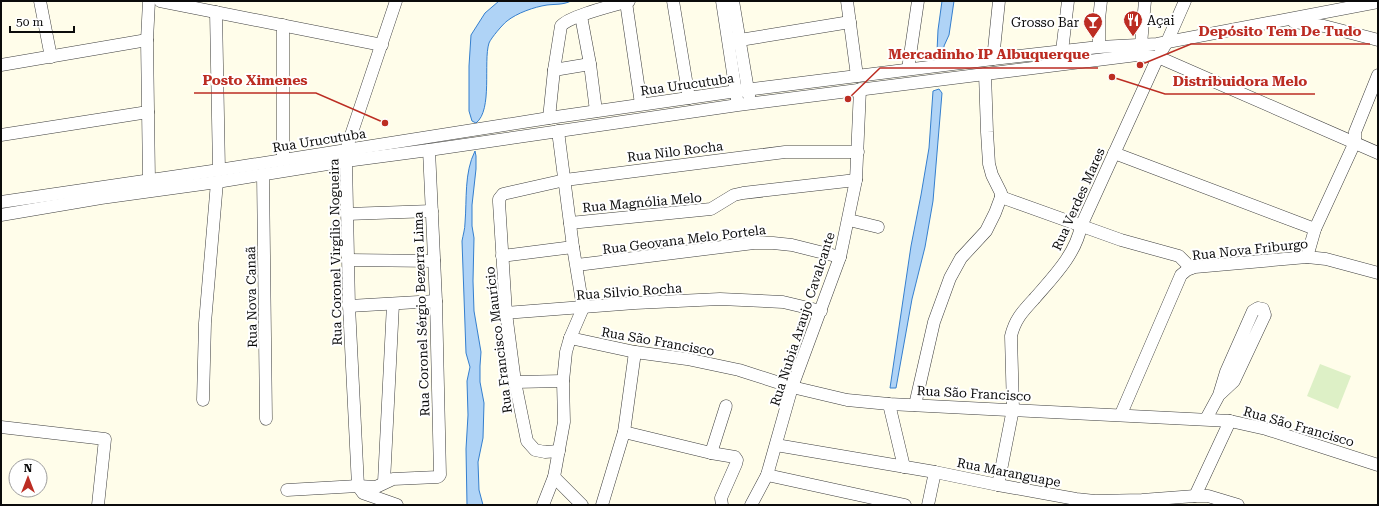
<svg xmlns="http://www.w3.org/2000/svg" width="1379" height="506" font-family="'Roboto Serif',serif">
	<rect width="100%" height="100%" fill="#fffdea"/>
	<path fill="#ddf0c6" d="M 1320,364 L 1351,376 L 1338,409 L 1307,396 Z"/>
	<g fill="#afd3f6" stroke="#357fce">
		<path d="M 499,1 L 571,1 C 563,5 555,4 547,5 C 534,7 517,13 507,21 C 503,24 491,38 489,43 C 483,62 493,110 476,123 L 472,121 L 469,111 L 469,66 L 471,35 L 485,13 Z"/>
		<path d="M 942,1 L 954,1 L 949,35 L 944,46 L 944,51 L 937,51 L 938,30 Z"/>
		<path d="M 939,89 L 942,93 L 933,201 L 925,247 L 912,299 L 896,388 L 890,388 L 911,246 L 921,195 L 929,148 L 933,91 Z"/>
		<path d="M 475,151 L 476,156 L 476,169 L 472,205 L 472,226 L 474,238 L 473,281 L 474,311 L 481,352 L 480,366 L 480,382 L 484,403 L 483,438 L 478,462 L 479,490 L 483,505 L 467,505 L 466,449 L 468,415 L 467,381 L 470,367 L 466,353 L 462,241 C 463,235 465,229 465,223 C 467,199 464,173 475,151 Z"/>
	</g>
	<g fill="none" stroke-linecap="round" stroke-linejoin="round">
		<defs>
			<g id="minor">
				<path d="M 40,1 L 51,57"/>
				<path d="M 149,1 L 147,40 L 149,180"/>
				<path d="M 160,1 L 382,45"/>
				<path d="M 396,1 L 348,144 L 346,161 L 349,306 L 358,486 L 363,493 L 397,505"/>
				<path d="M 673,1 L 689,98"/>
				<path d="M 722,1 L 737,99"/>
				<path d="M 733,1 L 749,96"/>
				<path d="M 847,1 L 857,76"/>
				<path d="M 626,2 L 641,104"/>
				<path d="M 216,12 L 219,170"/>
				<path d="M 581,16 L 590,64 L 596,111"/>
				<path d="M 1294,22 L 1324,26 L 1378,40"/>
				<path d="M 283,25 L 283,159"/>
				<path d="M 730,43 L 740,40 L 850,22"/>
				<path d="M 1141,44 L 1145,1"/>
				<path d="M 1099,47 L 1099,19 L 1101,1"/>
				<path d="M 1062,51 L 1068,1"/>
				<path d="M 993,59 L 999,1"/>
				<path d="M 1,65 L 147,40"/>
				<path d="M 908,69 L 918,1"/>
				<path d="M 554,70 L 590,64"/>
				<path d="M 549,118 L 554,70 L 561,26 C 569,16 615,5 629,1"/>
				<path d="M 1,135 L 148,112"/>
				<path d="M 1114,153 L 1315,229"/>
				<path d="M 263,174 L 266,419"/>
				<path d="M 1001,197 L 1121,240 L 1179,256 L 1191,268"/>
				<path d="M 1,202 L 219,170 L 549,118 L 737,91 L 993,59 L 1099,47 L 1157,44 L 1378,2"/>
				<path d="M 347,214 L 432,211"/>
				<path d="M 1,215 L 101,198 L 217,182 L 346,161 L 429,150 L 738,105 L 1137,55 L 1158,57 L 1378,153"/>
				<path d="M 849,220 L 878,227"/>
				<path d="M 570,223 L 711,209 L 734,195 L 743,193 L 856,180"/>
				<path d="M 502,256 L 573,247"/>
				<path d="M 1307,257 L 1315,229 L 1355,142 L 1355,132 L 1378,75"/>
				<path d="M 348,260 L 434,261"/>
				<path d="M 577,265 L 754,243 L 773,243 L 792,245 L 840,257"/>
				<path d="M 349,306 L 436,301"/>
				<path d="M 506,313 L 635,303 L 720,299 L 783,302 L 821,311"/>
				<path d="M 570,338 L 635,352 L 687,359 L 739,370 L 792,387 L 847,400 L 889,404 L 1230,421 L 1266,429 L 1378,465"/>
				<path d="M 515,382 L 563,381"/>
				<path d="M 203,400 L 205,323 L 217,182"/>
				<path d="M 889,404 L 904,467"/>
				<path d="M 915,405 L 934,322 L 950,278 L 961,258 L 986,231 L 995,213 L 1001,197 L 1001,193 L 992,175 L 989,164 L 987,132 L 985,74"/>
				<path d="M 1121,414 L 1181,275 L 1187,270 L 1195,267 L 1307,257 L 1326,259 L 1378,273"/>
				<path d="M 1206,419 L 1219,395 L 1226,372 L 1253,311 L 1258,308 L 1263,309 L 1265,315 L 1264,317 L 1234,381 L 1219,395"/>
				<path d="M 1,427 L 105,439 L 98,505"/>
				<path d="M 624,432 L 711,453 L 735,457 L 737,460 L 736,464 L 721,498 L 722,505"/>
				<path d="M 776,445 L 935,472 L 998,485 L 1076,499 L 1095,501 L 1142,500 L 1195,496 L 1208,496 L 1238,505"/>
				<path d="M 559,451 L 545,452 L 535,450 L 527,441 L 515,382 L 506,313 L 499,202 L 499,199 L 503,194 L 565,180 L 785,152 L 858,152"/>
				<path d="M 711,453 L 726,406"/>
				<path d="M 767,475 L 905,505"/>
				<path d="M 554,477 L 582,505"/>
				<path d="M 384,482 L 393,304"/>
				<path d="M 998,485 L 1013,409 L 1011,336 C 1015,319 1023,311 1035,298 C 1053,277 1076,254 1081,226 L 1158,57 L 1167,42 L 1185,1"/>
				<path d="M 287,490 L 358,486 L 376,487 L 393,479 L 438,477 L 440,475 L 436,301 L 429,150"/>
				<path d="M 1195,496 L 1230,421"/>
				<path d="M 543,505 L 554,477 L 564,422 L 563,381 L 566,352 L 570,338 L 583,308 L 573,247 L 558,131"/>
				<path d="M 602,505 L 624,432 L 635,352"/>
				<path d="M 751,505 L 767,475 L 792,387 L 840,257 L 856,180 L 860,89"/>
				<path d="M 928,505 L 935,472"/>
			</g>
		</defs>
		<use href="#minor" stroke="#3e3e3e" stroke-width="13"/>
		<use href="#minor" stroke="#fff" stroke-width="12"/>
	</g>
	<defs>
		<symbol id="restaurant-pin" viewBox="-11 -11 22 30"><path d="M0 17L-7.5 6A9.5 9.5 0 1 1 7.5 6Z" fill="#bc2d23" stroke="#fff"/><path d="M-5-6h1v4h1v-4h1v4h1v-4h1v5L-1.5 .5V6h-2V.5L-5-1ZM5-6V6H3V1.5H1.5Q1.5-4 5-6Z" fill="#fff"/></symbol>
		<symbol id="bar-pin" viewBox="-11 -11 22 30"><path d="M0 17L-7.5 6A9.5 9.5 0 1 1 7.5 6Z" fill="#bc2d23" stroke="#fff"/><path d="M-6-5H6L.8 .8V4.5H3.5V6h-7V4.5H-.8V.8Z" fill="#fff"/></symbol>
	</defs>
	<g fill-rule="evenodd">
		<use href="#restaurant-pin" x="1122" y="9" width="22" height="30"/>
		<use href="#bar-pin" x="1082" y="11" width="22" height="30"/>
	</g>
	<g text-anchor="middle" stroke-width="4" stroke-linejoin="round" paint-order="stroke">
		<g font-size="13" fill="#0b0b0b" stroke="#fff" text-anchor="start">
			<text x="1147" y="25">Açai</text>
			<text x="1079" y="27" text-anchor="end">Grosso Bar</text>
		</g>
		<g font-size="13" fill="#0b0b0b" stroke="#fff">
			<text transform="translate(687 84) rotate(-8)" y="5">Rua Urucutuba</text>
			<text transform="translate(319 140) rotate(-9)" y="5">Rua Urucutuba</text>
			<text transform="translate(675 151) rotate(-7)" y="5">Rua Nilo Rocha</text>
			<text transform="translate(1078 199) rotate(-66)" y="5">Rua Verdes Mares</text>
			<text transform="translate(642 202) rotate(-5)" y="5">Rua Magnólia Melo</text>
			<text transform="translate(684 239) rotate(-7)" y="5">Rua Geovana Melo Portela</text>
			<text transform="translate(1250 249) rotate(-6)" y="5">Rua Nova Friburgo</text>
			<text transform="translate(335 252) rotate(-91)" y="5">Rua Coronel Virgílio Nogueira</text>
			<text transform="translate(629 291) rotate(-4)" y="5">Rua Silvio Rocha</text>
			<text transform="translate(251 297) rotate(-91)" y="5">Rua Nova Canaã</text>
			<text transform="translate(421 314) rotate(-92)" y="5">Rua Coronel Sérgio Bezerra Lima</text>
			<text transform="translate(802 319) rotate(-72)" y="5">Rua Nubia Araujo Cavalcante</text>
			<text transform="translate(498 340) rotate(-97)" y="5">Rua Francisco Maurício</text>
			<text transform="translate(658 341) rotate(10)" y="5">Rua São Francisco</text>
			<text transform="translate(974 393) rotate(3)" y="5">Rua São Francisco</text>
			<text transform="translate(1299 426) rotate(16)" y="5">Rua São Francisco</text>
			<text transform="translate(1009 472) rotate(11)" y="5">Rua Maranguape</text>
		</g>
	</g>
	<path fill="none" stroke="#bc2d23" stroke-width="1.5" d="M1140 65L1191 44H1370M848 99L880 68H1098M385 123L316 93H194M1112 77L1165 94H1315"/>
	<g fill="#bc2d23" stroke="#fff" stroke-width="1.5">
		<circle cx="1140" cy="65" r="4"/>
		<circle cx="848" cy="99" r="4"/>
		<circle cx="385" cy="123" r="4"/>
		<circle cx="1112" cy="77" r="4"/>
	</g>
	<g font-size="14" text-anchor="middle" font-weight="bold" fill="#bc2d23" stroke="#fff" stroke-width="4" stroke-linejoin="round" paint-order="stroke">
		<text x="1280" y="36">Depósito Tem De Tudo</text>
		<text x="989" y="59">Mercadinho IP Albuquerque</text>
		<text x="255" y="85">Posto Ximenes</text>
		<text x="1240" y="86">Distribuidora Melo</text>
	</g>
	<rect width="1379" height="506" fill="none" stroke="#0b0b0b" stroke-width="4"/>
	<g transform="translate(28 478)"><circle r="19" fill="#ffffff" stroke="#9d9d9d"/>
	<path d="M0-3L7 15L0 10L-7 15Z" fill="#bc2d23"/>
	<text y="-6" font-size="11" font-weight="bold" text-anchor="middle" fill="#0b0b0b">N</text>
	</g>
	<path d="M10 26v6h64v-6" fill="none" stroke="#0b0b0b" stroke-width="2"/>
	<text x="16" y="26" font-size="12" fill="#0b0b0b" stroke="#ffffff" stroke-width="3" paint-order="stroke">50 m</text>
</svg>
